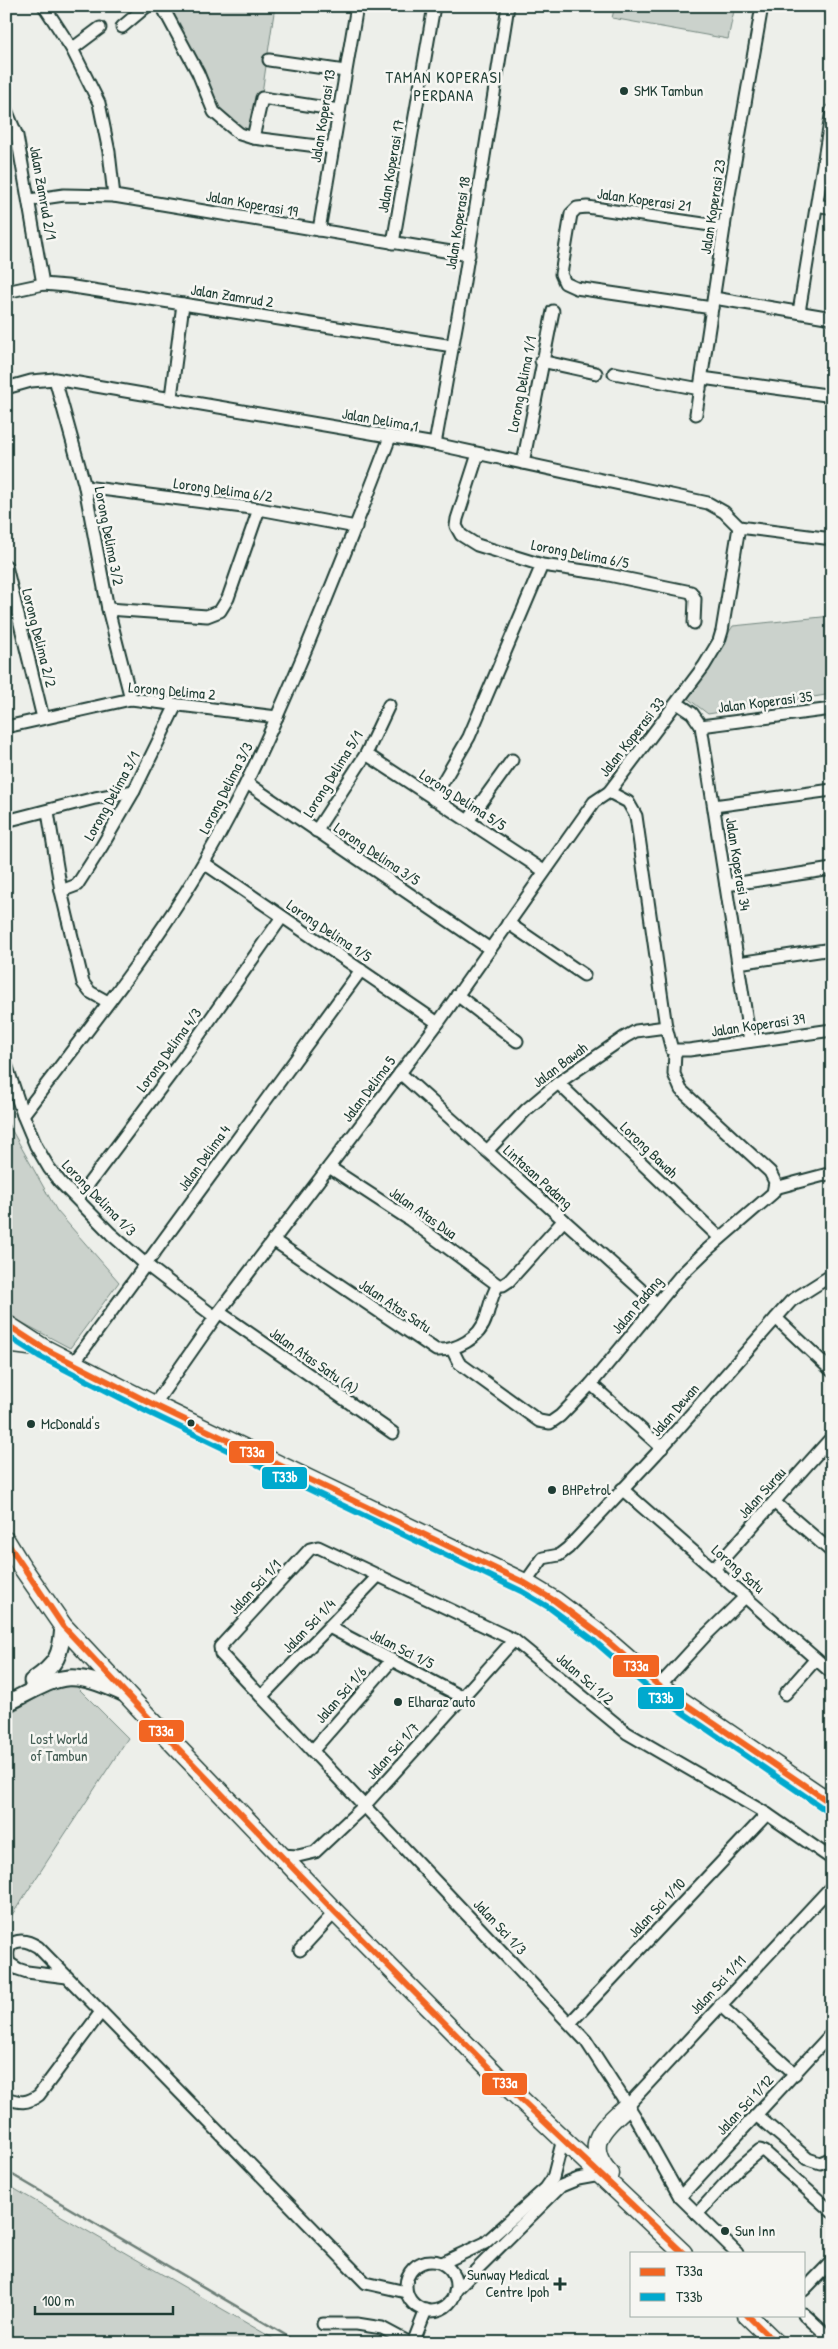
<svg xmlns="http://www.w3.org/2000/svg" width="838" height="2349" font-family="'Patrick Hand',sans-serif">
	<rect width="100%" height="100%" fill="#edefea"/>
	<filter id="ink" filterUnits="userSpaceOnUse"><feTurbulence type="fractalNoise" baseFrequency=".02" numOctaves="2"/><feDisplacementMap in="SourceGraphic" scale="10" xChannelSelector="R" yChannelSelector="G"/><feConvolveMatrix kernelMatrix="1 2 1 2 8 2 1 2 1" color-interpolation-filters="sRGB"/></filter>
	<g filter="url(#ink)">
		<g fill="#cbd2cc" stroke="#758880">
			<path d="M 168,6 L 275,6 L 256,133 L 246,136 L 214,112 Z"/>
			<path d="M 615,6 L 735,6 L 728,39 L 612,18 Z"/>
			<path d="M 832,616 L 832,694 L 708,714 L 686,697 L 733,626 Z"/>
			<path d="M 6,1120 L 57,1211 L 119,1282 L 70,1348 L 6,1314 Z"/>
			<path d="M 74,1684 L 128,1738 L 6,1924 L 6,1715 L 59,1686 Z"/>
			<path d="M 6,2184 L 281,2343 L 6,2343 Z"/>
		</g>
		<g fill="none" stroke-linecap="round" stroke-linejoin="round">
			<path stroke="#6c7e77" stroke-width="2.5" d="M 6,2171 L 299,2343"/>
			<defs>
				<g id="minor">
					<path d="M 44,6 L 72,49 L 99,103 L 109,152 L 114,196"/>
					<path d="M 162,6 L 198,73 L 214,112 L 229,125 L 240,134 L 253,138 L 333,148"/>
					<path d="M 122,27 L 147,6"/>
					<path d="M 72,49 L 100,28"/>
					<path d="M 269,60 L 345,71"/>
					<path d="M 6,110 L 17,136 L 43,284"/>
					<path d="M 253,138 L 262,98 L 339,110"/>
					<path d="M 30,200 L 64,195 L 114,196 L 469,255"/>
					<path d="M 817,205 L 832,208"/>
					<path d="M 319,230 L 357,6"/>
					<path d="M 393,243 L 434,6"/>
					<path d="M 6,292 L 43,284 L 67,286 L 453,346"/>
					<path d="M 714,298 L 832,318"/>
					<path d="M 712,308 L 576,288 L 565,283 L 561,274 L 571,214 L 577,208 L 587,207 L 724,227"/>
					<path d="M 799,312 L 832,110"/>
					<path d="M 541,361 L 596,373"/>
					<path d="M 614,373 L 700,389"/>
					<path d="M 702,378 L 826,395 L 832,394"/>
					<path d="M 55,379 L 85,487 L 108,609 L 131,699"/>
					<path d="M 6,388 L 31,381 L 55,379 L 435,444 L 708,503 L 724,512 L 739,527"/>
					<path d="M 171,397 L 183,304"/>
					<path d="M 696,414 L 728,201 L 762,6"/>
					<path d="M 435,444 L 462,294 L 508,6"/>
					<path d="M 478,454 L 457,519 L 456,526 L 461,535 L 477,545 L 542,565 L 599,573 L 691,592 L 695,599 L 694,623"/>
					<path d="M 523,463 L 553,311"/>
					<path d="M 85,487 L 259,509 L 356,527"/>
					<path d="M 739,527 L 832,539"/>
					<path d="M 6,566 L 43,718"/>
					<path d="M 108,609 L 207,616 L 220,611 L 228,598 L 259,509"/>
					<path d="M 677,703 L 692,713 L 701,726 L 750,1041"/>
					<path d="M 701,726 L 832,709"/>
					<path d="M 6,727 L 131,699 L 277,717"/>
					<path d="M 366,754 L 544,871"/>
					<path d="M 247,783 L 490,949"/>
					<path d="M 609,792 L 628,802 L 636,816 L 666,1027 L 672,1050 L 689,1050 L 832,1030"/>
					<path d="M 433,799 L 469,737 L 542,565"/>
					<path d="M 714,806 L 832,790"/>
					<path d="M 48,812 L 61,891 L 83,983 L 90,992 L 108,1002"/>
					<path d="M 6,821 L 95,798 L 134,791"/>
					<path d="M 468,821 L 512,760"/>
					<path d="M 316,831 L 366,754 L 389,705"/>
					<path d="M 204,863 L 438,1023"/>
					<path d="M 726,885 L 832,869"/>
					<path d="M 61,891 L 77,885 L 102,846 L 134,791 L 176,705"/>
					<path d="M 508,923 L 584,975"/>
					<path d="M 738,963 L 832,949"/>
					<path d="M 457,995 L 517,1041"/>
					<path d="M 6,1064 L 23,1115 L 36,1146 L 49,1168 L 60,1182 L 111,1234 L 144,1263 L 215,1317"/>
					<path d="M 400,1073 L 657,1304"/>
					<path d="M 558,1083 L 720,1238"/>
					<path d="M 23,1115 C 85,1033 152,951 204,862 C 245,792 277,718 308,644 C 336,575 364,507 390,437"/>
					<path d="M 487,1151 L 526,1110 L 558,1083 L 625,1037 L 636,1031 L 666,1027"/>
					<path d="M 329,1167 L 410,1220 L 498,1285 L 503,1285 L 509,1281 L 564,1220"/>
					<path d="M 775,1188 L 832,1173"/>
					<path d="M 78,1198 L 183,1058 L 282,917"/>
					<path d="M 273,1240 L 436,1350 C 456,1351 480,1338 486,1318 C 490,1306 491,1296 498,1285"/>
					<path d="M 219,1312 L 393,1433"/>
					<path d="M 776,1318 L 832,1371"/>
					<path d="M 452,1349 L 459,1363 L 539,1421 L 550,1423 L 560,1416 L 591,1384 L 681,1275 L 708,1249 L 773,1193 L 775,1182 L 770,1172 L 681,1090 L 674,1074 L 675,1051"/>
					<path d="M 73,1364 L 361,970"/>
					<path d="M 591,1384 L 662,1448"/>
					<path d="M 154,1405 L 219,1312 L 438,1023 L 594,802 L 609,792 L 704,666 L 719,641 L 722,631 L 739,527"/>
					<path d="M 622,1489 L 832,1673"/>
					<path d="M 774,1502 L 832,1552"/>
					<path d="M 714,1569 L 832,1437"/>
					<path d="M 525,1583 L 543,1558 L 559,1555 L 568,1548 L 656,1454 L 791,1301 L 832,1275"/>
					<path d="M 329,1627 L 462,1697"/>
					<path d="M 659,1686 L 706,1635 L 746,1596"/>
					<path d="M 785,1694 L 816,1659"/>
					<path d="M 262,1696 L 378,1576"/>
					<path d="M 313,1750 L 392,1660"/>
					<path d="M 281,1855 L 298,1856 L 315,1852 L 365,1805 L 514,1640"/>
					<path d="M 300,1950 L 335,1912"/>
					<path d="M 67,1977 L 27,1972 L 18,1969 L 9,1963 C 3,1940 21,1936 38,1947 L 366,2283 L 406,2292"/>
					<path d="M 720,2005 L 795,2074"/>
					<path d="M 570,2023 L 767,1814"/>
					<path d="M 6,2098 C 20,2103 27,2104 39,2095 L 101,2012"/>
					<path d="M 627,2106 L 832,1886"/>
					<path d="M 756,2115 L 808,2159 L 820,2163 L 832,2158"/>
					<path d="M 680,2197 L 832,2033"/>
					<path d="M 697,2214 L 740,2167 L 760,2150 L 765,2152 L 832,2212"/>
					<path d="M 737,2253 L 680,2197 L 634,2115 L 586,2041 L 221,1654 L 220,1647 L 310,1549 L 318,1547 L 514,1640 L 627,1733 L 767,1814 L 832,1859"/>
					<circle cx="431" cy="2286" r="25"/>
					<path d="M 442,2263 L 485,2243 L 546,2188 L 553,2178 L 563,2139"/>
					<path d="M 804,2290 L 832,2261"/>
					<path d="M 455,2291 L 561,2186 L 578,2179 L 600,2175"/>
					<path d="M 804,2314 L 832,2340"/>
					<path d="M 323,2324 L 357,2324 L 382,2328 L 410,2343"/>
					<path d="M 413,2343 L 426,2310"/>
				</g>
				<g id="secondary">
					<path d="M 32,1681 C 57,1665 61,1655 63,1626"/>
					<path d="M 6,1704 C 61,1676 66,1667 125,1694"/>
				</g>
				<g id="primary">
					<path d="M 6,1324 L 43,1348 L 154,1405 L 525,1583 L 555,1601 L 598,1633 L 659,1686 L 832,1804"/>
					<path d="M 6,1343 L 37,1347"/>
					<path d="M 6,1541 L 20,1564 L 63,1626 L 148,1717 L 335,1912 L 512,2091 L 683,2253"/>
					<path d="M 610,2174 C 582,2144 603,2128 627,2106"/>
					<path d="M 747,2315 L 776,2343"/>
				</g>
			</defs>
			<use href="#minor" stroke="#1f3d34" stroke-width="15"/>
			<use href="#secondary" stroke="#1f3d34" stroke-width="19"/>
			<use href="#primary" stroke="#1f3d34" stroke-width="21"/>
			<use href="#minor" stroke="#f6f6f2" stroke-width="11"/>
			<use href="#secondary" stroke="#f6f6f2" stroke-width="15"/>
			<use href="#primary" stroke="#f6f6f2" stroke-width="18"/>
			<defs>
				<g id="bus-1">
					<path d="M 6,1324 L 43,1348 L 154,1405 L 525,1583 L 555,1601 L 598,1633 L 659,1686 L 832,1804"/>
					<path d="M 6,1541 L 63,1626 L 148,1717 L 335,1912 L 512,2091 L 683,2253"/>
					<path d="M 747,2315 L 776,2343"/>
				</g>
				<path id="bus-2" d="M 6,1335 L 39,1356 L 150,1413 L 521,1591 L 550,1608 L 593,1640 L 654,1693 L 827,1811"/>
			</defs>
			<use href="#bus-1" stroke="#f6f6f2" stroke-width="10"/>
			<use href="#bus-2" stroke="#f6f6f2" stroke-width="10"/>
			<use href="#bus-1" stroke="#f26522" stroke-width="6"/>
			<use href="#bus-2" stroke="#00a9ce" stroke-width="6"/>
		</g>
	</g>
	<g fill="#1f3d34" stroke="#f6f6f2" stroke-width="2">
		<circle cx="624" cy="91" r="5"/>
		<circle cx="191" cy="1423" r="4.5"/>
		<circle cx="31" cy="1424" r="5"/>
		<circle cx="552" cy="1490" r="5"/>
		<circle cx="398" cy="1702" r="5"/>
		<circle cx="725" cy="2231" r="5"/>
		<path d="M557.5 2276.5h5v5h5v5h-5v5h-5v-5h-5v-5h5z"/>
	</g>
	<g text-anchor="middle" stroke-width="5" stroke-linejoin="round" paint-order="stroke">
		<g font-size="15" fill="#1f3d34" stroke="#f6f6f2" text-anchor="start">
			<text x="634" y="96">SMK Tambun</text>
			<text x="41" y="1429">McDonald's</text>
			<text x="562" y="1495">BHPetrol</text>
			<text x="408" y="1707">Elharaz auto</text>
			<text x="735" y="2236">Sun Inn</text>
			<text x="549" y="2280" text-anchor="end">Sunway Medical<tspan x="549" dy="17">Centre Ipoh</tspan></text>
		</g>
		<g font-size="15" fill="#1f3d34" stroke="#f6f6f2">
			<text transform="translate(323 116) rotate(-81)" y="5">Jalan Koperasi 13</text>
			<text transform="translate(391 166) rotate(-80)" y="5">Jalan Koperasi 17</text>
			<text transform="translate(43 193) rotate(80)" y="5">Jalan Zamrud 2/1</text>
			<text transform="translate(644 200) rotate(8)" y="5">Jalan Koperasi 21</text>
			<text transform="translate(252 204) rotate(10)" y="5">Jalan Koperasi 19</text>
			<text transform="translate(713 207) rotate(-81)" y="5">Jalan Koperasi 23</text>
			<text transform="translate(458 223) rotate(-81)" y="5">Jalan Koperasi 18</text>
			<text transform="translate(232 296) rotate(9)" y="5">Jalan Zamrud 2</text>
			<text transform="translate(522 384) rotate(-79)" y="5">Lorong Delima 1/1</text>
			<text transform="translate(380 420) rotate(10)" y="5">Jalan Delima 1</text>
			<text transform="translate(223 490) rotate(8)" y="5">Lorong Delima 6/2</text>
			<text transform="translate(109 536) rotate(79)" y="5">Lorong Delima 3/2</text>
			<text transform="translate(580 554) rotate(11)" y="5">Lorong Delima 6/5</text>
			<text transform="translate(39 638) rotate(76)" y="5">Lorong Delima 2/2</text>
			<text transform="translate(172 691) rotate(5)" y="5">Lorong Delima 2</text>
			<text transform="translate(765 702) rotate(-7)" y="5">Jalan Koperasi 35</text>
			<text transform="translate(632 737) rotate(-52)" y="5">Jalan Koperasi 33</text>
			<text transform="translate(333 774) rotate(-58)" y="5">Lorong Delima 5/1</text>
			<text transform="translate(226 788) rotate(-63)" y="5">Lorong Delima 3/3</text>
			<text transform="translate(112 796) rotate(-61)" y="5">Lorong Delima 3/1</text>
			<text transform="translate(463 800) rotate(33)" y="5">Lorong Delima 5/5</text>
			<text transform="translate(377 854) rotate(34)" y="5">Lorong Delima 3/5</text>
			<text transform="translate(738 864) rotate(81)" y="5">Jalan Koperasi 34</text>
			<text transform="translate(329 931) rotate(34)" y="5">Lorong Delima 1/5</text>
			<text transform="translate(758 1025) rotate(-8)" y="5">Jalan Koperasi 39</text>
			<text transform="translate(169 1050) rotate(-54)" y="5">Lorong Delima 4/3</text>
			<text transform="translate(560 1065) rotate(-37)" y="5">Jalan Bawah</text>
			<text transform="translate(369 1089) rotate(-53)" y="5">Jalan Delima 5</text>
			<text transform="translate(649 1150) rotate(44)" y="5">Lorong Bawah</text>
			<text transform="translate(204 1158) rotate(-54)" y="5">Jalan Delima 4</text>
			<text transform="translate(538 1177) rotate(42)" y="5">Lintasan Padang</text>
			<text transform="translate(99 1198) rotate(46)" y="5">Lorong Delima 1/3</text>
			<text transform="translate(423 1213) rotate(35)" y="5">Jalan Atas Dua</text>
			<text transform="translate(637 1305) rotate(-50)" y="5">Jalan Padang</text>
			<text transform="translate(395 1306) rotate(34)" y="5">Jalan Atas Satu</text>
			<text transform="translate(314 1361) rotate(35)" y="5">Jalan Atas Satu (A)</text>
			<text transform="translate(675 1410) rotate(-49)" y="5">Jalan Dewan</text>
			<text transform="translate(762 1493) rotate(-48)" y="5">Jalan Surau</text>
			<text transform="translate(738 1569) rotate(41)" y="5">Lorong Satu</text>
			<text transform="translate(255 1587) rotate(-47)" y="5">Jalan Sci 1/1</text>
			<text transform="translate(309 1626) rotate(-46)" y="5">Jalan Sci 1/4</text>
			<text transform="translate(402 1649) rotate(27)" y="5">Jalan Sci 1/5</text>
			<text transform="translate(585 1679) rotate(41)" y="5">Jalan Sci 1/2</text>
			<text transform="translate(341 1695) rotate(-49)" y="5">Jalan Sci 1/6</text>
			<text transform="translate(393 1751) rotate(-48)" y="5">Jalan Sci 1/7</text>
			<text transform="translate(657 1908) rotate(-47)" y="5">Jalan Sci 1/10</text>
			<text transform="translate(500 1927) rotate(47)" y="5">Jalan Sci 1/3</text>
			<text transform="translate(718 1985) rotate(-47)" y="5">Jalan Sci 1/11</text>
			<text transform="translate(745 2105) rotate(-47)" y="5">Jalan Sci 1/12</text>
		</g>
		<g font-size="15" fill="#415b52" stroke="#f6f6f2">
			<text x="59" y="1744">Lost World<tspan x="59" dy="17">of Tambun</tspan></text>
		</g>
		<g font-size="16" letter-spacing="1" fill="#1f3d34" stroke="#f6f6f2">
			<text x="444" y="83">TAMAN KOPERASI<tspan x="444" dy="18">PERDANA</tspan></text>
		</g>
	</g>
	<g stroke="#f6f6f2" stroke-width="2">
		<rect x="228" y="1440" width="47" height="24" rx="5" fill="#f26522"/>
		<rect x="261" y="1466" width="47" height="24" rx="5" fill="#00a9ce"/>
		<rect x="612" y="1654" width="48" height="24" rx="5" fill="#f26522"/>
		<rect x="637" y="1686" width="48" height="24" rx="5" fill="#00a9ce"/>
		<rect x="138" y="1719" width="47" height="24" rx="5" fill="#f26522"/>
		<rect x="481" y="2072" width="47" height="24" rx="5" fill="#f26522"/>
	</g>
	<g font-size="14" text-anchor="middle" font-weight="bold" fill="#fff">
		<text x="252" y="1457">T33a</text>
		<text x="285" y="1482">T33b</text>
		<text x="636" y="1671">T33a</text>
		<text x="661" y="1703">T33b</text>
		<text x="161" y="1736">T33a</text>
		<text x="505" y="2088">T33a</text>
	</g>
	<rect width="838" height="2349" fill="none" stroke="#f6f6f2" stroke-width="25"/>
	<rect x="12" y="12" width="813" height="2324" fill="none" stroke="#1f3d34" stroke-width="2" filter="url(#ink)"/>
	<rect x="630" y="2252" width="175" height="65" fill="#f6f6f2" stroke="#a0aca6"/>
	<rect x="640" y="2268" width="25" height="8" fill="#f26522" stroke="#a0aca6"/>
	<text x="676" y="2276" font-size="15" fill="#1f3d34">T33a</text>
	<rect x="640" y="2293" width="25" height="8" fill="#00a9ce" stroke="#a0aca6"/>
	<text x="676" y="2302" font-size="15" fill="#1f3d34">T33b</text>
	<path d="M35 2306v8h138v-8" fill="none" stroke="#1f3d34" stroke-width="2.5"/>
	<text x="42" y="2306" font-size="15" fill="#1f3d34" stroke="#f6f6f2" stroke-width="4" paint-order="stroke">100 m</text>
</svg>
